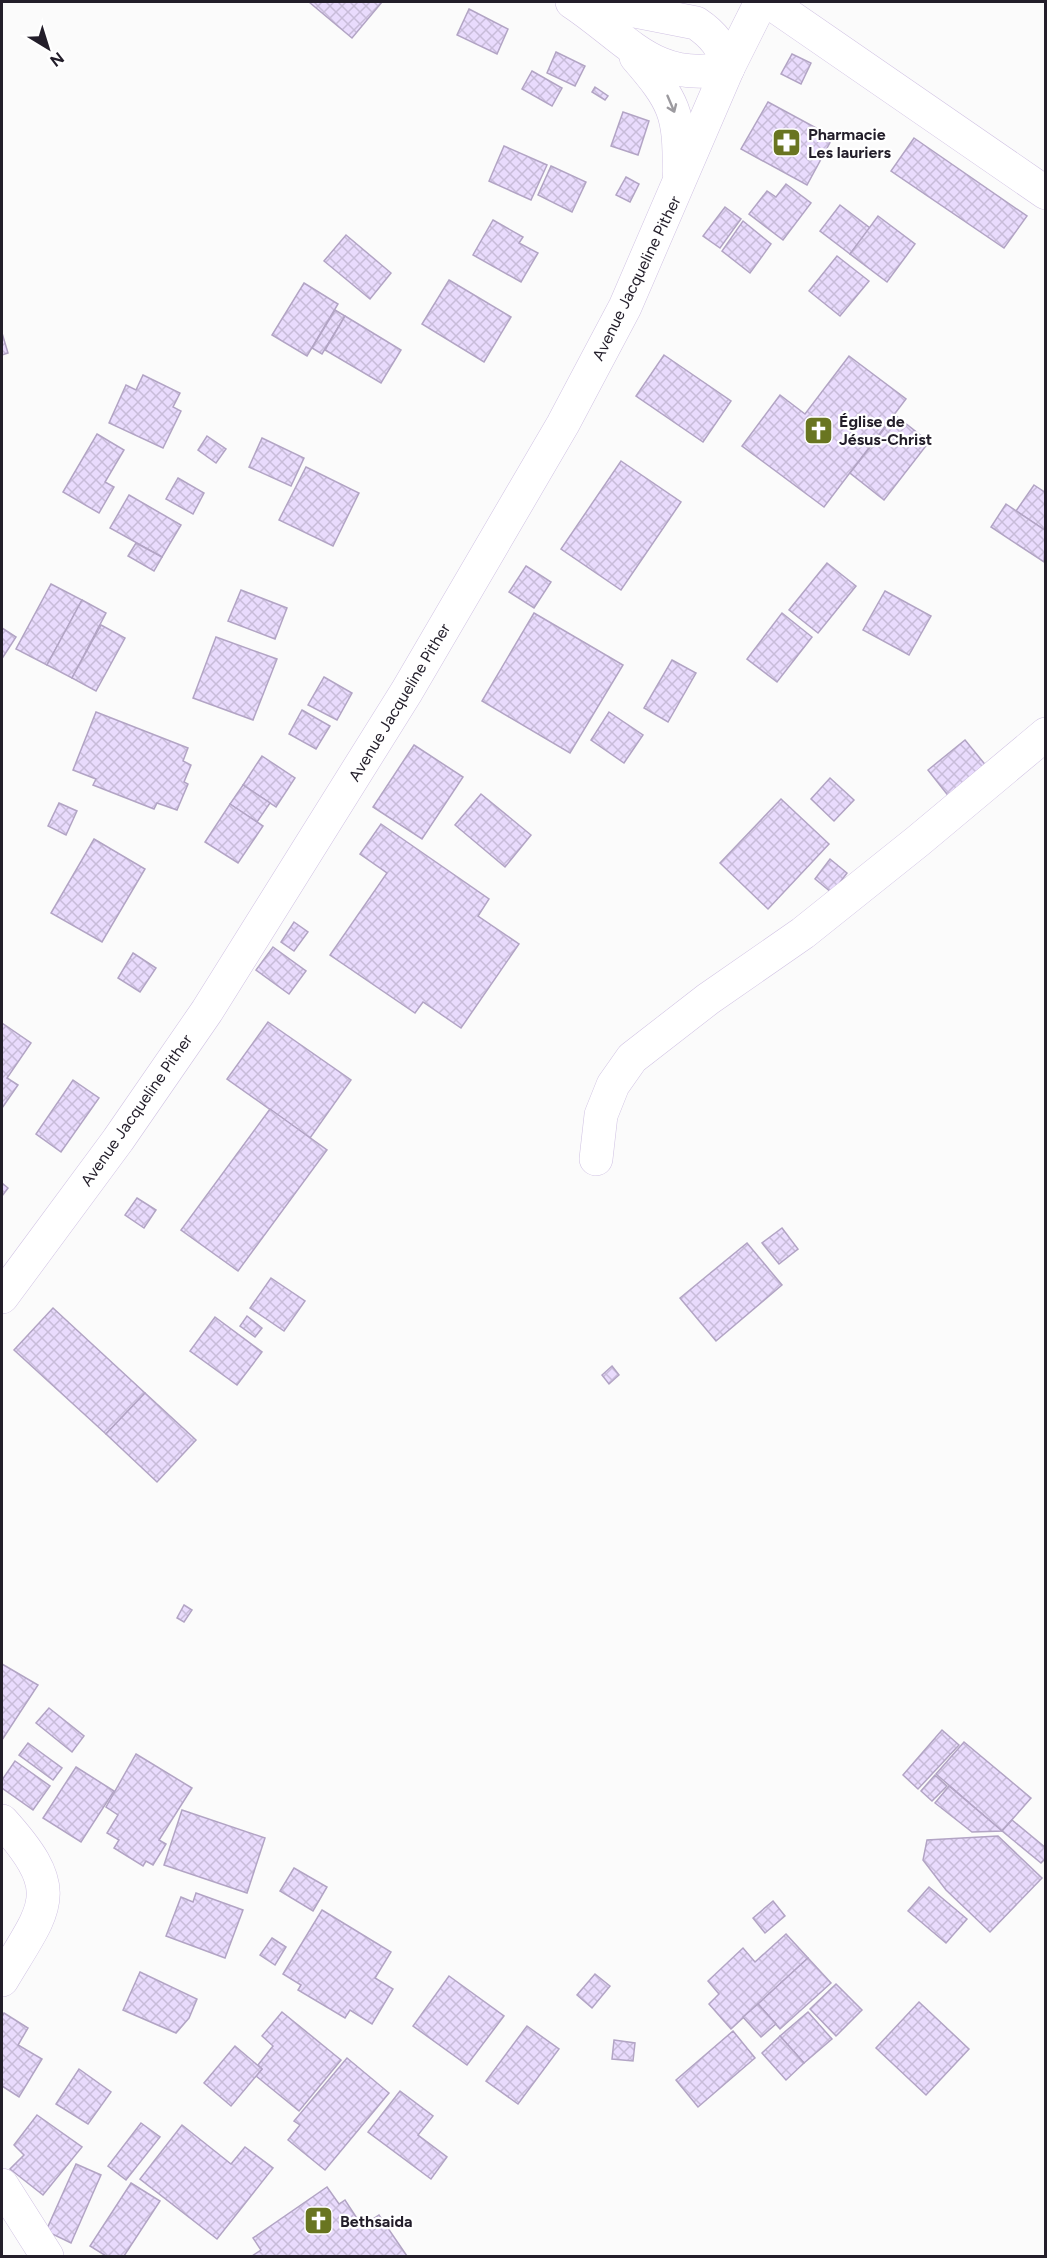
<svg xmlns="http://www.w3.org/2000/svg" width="1047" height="2258" font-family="Figtree,sans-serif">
	<defs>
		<pattern id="building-cross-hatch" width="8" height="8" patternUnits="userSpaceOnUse" patternTransform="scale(1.5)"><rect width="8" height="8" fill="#e9dbfd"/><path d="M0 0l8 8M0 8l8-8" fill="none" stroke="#c8bcd9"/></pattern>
	</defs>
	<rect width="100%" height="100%" fill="#fbfbfb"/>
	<g fill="url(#building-cross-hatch)" stroke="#b2a4c4" stroke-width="1.5">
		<path d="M 309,2 L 382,2 L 352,38 Z"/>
		<path d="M 469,9 L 508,29 L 497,54 L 457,35 Z"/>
		<path d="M 556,52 L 585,66 L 575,86 L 547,73 Z"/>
		<path d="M 792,54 L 811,63 L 801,84 L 781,74 Z"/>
		<path d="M 532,71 L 562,88 L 552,106 L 522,89 Z"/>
		<path d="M 595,87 L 608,96 L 605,100 L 592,92 Z"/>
		<path d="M 768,102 L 833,137 L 807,185 L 741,149 Z"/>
		<path d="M 623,112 L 649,121 L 638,155 L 611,146 Z"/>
		<path d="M 914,138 L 1027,216 L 1004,248 L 891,171 Z"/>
		<path d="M 504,146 L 547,165 L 531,200 L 489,181 Z"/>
		<path d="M 551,166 L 586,182 L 572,212 L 538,195 Z"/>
		<path d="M 626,177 L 639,184 L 630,202 L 616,195 Z"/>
		<path d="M 786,184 L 811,203 L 783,240 L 749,214 L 767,191 L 776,197 Z"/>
		<path d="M 840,205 L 870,228 L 850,254 L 820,231 Z"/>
		<path d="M 725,207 L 741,219 L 720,248 L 703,236 Z"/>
		<path d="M 878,216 L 915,244 L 887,282 L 850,254 Z"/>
		<path d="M 493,220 L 523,237 L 519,243 L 538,253 L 521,282 L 473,255 Z"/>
		<path d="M 743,221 L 771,244 L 750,273 L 722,251 Z"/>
		<path d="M 346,235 L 391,273 L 370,299 L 324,261 Z"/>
		<path d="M 837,256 L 869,281 L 840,316 L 809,291 Z"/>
		<path d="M 449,280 L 511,317 L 484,362 L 422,324 Z"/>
		<path d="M 304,283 L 338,304 L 307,356 L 272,335 Z"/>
		<path d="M 335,310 L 345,316 L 322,354 L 312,348 Z"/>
		<path d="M 345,316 L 401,350 L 381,383 L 325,350 Z"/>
		<path d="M 2,333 L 8,353 L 2,355 Z"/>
		<path d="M 664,355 L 731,401 L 703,442 L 636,396 Z"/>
		<path d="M 849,356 L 906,399 L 824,507 L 742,446 L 780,395 L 805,414 Z"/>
		<path d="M 143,375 L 180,393 L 173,407 L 181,411 L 163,448 L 109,423 L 126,385 L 136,390 Z"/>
		<path d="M 895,415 L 929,442 L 884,500 L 850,473 Z"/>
		<path d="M 97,434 L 124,450 L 105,482 L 114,487 L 99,513 L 63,492 Z"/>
		<path d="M 207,436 L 226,449 L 216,463 L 198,450 Z"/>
		<path d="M 262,438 L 304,458 L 291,486 L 249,467 Z"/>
		<path d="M 621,461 L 681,502 L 621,590 L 561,549 Z"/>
		<path d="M 306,467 L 359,493 L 333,546 L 279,520 Z"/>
		<path d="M 178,478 L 204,493 L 193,514 L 166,499 Z"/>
		<path d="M 1034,485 L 1046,493 L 1046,531 L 1016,511 Z"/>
		<path d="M 129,495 L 181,525 L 162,557 L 110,528 Z"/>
		<path d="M 1006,504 L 1046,531 L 1044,562 L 991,527 Z"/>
		<path d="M 136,543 L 162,557 L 154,571 L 128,556 Z"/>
		<path d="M 827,563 L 856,586 L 818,633 L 789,610 Z"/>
		<path d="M 526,566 L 551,582 L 534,608 L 509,592 Z"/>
		<path d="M 51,584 L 82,600 L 47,665 L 16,649 Z"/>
		<path d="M 241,590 L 287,608 L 275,639 L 228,621 Z"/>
		<path d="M 885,591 L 931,616 L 909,655 L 863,630 Z"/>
		<path d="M 82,600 L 106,613 L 72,678 L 47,665 Z"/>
		<path d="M 534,613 L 623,665 L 570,753 L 482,701 Z"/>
		<path d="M 782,613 L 812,637 L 777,682 L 747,659 Z"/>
		<path d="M 101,625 L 125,638 L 96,691 L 72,678 Z"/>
		<path d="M 2,628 L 16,637 L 3,657 L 2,656 Z"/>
		<path d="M 216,637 L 277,659 L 253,720 L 193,698 Z"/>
		<path d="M 672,660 L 696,673 L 668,722 L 644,708 Z"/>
		<path d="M 324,677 L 352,693 L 337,720 L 308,705 Z"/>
		<path d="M 302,710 L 330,726 L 316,749 L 289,734 Z"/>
		<path d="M 96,712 L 188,748 L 183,761 L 191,765 L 184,782 L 188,784 L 177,810 L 157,803 L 154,809 L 93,785 L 96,779 L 73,770 Z"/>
		<path d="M 609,712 L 643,735 L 624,763 L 591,740 Z"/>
		<path d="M 965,740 L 988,768 L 950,798 L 928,770 Z"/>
		<path d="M 414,745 L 463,777 L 422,839 L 373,807 Z"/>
		<path d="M 262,756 L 295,778 L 276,807 L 243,785 Z"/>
		<path d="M 830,778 L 854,800 L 834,821 L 811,799 Z"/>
		<path d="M 243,785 L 270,803 L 257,822 L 230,804 Z"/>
		<path d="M 481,794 L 531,835 L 505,867 L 455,825 Z"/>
		<path d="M 781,799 L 829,844 L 768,909 L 720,863 Z"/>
		<path d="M 59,803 L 77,811 L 66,835 L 48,826 Z"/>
		<path d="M 230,804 L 263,826 L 238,863 L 205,842 Z"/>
		<path d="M 381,824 L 489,899 L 478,916 L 519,944 L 461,1028 L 423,1002 L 415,1013 L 330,955 L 387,873 L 360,854 Z"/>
		<path d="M 94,839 L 145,869 L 102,942 L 51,913 Z"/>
		<path d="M 830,859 L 847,873 L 832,893 L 815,879 Z"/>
		<path d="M 294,922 L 308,932 L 294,951 L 281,942 Z"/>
		<path d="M 273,947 L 306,971 L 289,994 L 256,970 Z"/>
		<path d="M 133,953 L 156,968 L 140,992 L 118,978 Z"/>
		<path d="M 268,1022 L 351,1080 L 310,1138 L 227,1079 Z"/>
		<path d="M 2,1023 L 31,1043 L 7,1078 L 18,1085 L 2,1108 Z"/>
		<path d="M 73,1080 L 99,1098 L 61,1152 L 36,1134 Z"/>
		<path d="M 270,1109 L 327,1150 L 238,1271 L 181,1230 Z"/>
		<path d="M 2,1183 L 8,1188 L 2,1196 Z"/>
		<path d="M 137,1198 L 156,1210 L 144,1228 L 125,1215 Z"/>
		<path d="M 782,1228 L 798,1249 L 779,1264 L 762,1243 Z"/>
		<path d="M 747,1243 L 782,1285 L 716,1341 L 680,1298 Z"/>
		<path d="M 271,1278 L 305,1301 L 284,1331 L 250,1308 Z"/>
		<path d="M 53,1308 L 145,1393 L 106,1434 L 14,1350 Z"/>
		<path d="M 247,1316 L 262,1328 L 255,1337 L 240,1326 Z"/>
		<path d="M 215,1317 L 262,1352 L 237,1385 L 190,1351 Z"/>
		<path d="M 612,1366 L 619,1375 L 609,1384 L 602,1375 Z"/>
		<path d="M 145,1393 L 196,1440 L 157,1482 L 106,1434 Z"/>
		<path d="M 184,1605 L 192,1610 L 184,1622 L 177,1618 Z"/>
		<path d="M 2,1664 L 38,1685 L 2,1740 Z"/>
		<path d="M 49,1708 L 84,1736 L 72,1752 L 36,1723 Z"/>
		<path d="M 942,1730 L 959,1745 L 918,1789 L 903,1775 Z"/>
		<path d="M 964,1742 L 1031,1798 L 1002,1831 L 936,1774 Z"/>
		<path d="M 28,1743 L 62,1768 L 53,1780 L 19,1755 Z"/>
		<path d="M 136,1754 L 192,1788 L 159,1840 L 166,1844 L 153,1865 L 146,1861 L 143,1866 L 114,1848 L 119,1840 L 107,1833 L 118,1815 L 106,1807 Z"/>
		<path d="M 15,1761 L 50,1786 L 33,1810 L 2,1788 L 2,1780 Z"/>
		<path d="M 76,1767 L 114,1791 L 81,1842 L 43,1818 Z"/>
		<path d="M 935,1775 L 947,1786 L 932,1801 L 921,1791 Z"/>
		<path d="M 949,1786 L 1002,1831 L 972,1832 L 935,1803 Z"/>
		<path d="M 182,1810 L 265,1838 L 247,1893 L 164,1865 Z"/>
		<path d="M 1012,1820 L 1046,1848 L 1046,1858 L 1041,1863 L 1002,1831 Z"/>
		<path d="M 998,1836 L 1042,1878 L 990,1932 L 946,1890 L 923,1860 L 927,1840 Z"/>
		<path d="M 294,1868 L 327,1887 L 313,1911 L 280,1891 Z"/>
		<path d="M 929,1887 L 967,1919 L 946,1943 L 908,1911 Z"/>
		<path d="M 196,1893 L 243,1910 L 225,1958 L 166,1936 L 181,1897 L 193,1902 Z"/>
		<path d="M 773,1901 L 785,1916 L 765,1933 L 753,1918 Z"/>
		<path d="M 322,1910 L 391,1952 L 375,1978 L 393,1989 L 372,2024 L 350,2010 L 345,2018 L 298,1990 L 301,1985 L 283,1974 Z"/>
		<path d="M 786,1934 L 808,1958 L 731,2029 L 709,2004 L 719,1994 L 708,1981 L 743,1948 L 755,1962 Z"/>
		<path d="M 272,1938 L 286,1947 L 275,1965 L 260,1955 Z"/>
		<path d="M 808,1958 L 831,1983 L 780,2029 L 758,2004 Z"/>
		<path d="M 140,1972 L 197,1999 L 189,2018 L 176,2033 L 123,2010 Z"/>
		<path d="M 595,1974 L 610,1986 L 592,2008 L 577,1995 Z"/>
		<path d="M 449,1976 L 504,2016 L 467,2065 L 413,2026 Z"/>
		<path d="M 836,1984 L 862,2010 L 836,2036 L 810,2009 Z"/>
		<path d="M 919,2002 L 969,2049 L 926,2095 L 876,2048 Z"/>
		<path d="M 758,2004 L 776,2024 L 761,2037 L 743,2017 Z"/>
		<path d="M 282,2012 L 341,2060 L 299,2111 L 256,2076 L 262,2069 L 258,2065 L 273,2046 L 262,2036 Z"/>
		<path d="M 808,2012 L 832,2039 L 804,2063 L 780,2036 Z"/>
		<path d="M 4,2013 L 28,2028 L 18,2045 L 42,2059 L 19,2097 L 2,2086 L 2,2017 Z"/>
		<path d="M 527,2026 L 559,2049 L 518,2104 L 486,2081 Z"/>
		<path d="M 733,2031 L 755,2058 L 698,2107 L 676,2080 Z"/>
		<path d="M 780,2036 L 804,2063 L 786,2080 L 762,2053 Z"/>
		<path d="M 614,2040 L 635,2043 L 633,2061 L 612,2059 Z"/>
		<path d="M 235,2046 L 262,2069 L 231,2106 L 204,2083 Z"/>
		<path d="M 347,2058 L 389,2093 L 325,2170 L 288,2140 L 300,2125 L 294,2121 Z"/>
		<path d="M 79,2069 L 111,2092 L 88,2124 L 56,2104 Z"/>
		<path d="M 400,2091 L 433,2116 L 418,2135 L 447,2157 L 431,2179 L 368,2132 Z"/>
		<path d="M 37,2115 L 82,2147 L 43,2195 L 10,2169 L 24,2155 L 14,2145 Z"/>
		<path d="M 141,2123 L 160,2137 L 126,2180 L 108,2166 Z"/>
		<path d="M 182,2125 L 231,2164 L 245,2147 L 273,2168 L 217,2239 L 140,2179 Z"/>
		<path d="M 76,2164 L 101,2175 L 71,2243 L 46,2231 Z"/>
		<path d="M 131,2183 L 160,2201 L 124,2256 L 106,2256 L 90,2246 Z"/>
		<path d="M 327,2187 L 339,2204 L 345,2200 L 362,2226 L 379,2215 L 407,2256 L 252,2256 L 261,2250 L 253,2238 Z"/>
	</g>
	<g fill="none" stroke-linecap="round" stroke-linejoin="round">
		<defs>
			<g id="minor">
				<path d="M 769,2 L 1046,193"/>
				<path d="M 596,1159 L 601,1115 L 613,1085 L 632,1058 L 708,999 L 803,933 L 918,841 L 1046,734"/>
			</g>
			<g id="tertiary">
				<path d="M 572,2 C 628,39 654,84 728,68"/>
				<path d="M 589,2 L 696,23 C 714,35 723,47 728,68"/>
				<path d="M 636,57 C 674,101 680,113 679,172"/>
				<path d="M 2,1297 L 118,1140 L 207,1011 L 407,691 L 563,424 L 625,307 L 728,68 L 761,2"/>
				<path d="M 2,1821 C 67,1893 46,1906 2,1980"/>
				<path d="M 2,2185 L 47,2256"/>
			</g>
		</defs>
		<use href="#minor" stroke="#d0c2e3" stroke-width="34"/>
		<use href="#tertiary" stroke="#d0c2e3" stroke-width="34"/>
		<use href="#minor" stroke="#fff" stroke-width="33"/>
		<use href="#tertiary" stroke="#fff" stroke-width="33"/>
	</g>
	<defs><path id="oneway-shaft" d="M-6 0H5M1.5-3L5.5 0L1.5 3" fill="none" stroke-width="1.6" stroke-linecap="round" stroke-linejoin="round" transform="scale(1.5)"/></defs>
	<use stroke="#9c9a9f" href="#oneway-shaft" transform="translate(671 104) rotate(67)"/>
	<defs>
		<symbol id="pharmacy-square" viewBox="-11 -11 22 22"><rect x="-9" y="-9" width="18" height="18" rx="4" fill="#697521" stroke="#fff"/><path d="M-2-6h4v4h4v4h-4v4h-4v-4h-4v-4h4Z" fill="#fff"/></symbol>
		<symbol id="church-square" viewBox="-11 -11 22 22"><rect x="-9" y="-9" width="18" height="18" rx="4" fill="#697521" stroke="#fff"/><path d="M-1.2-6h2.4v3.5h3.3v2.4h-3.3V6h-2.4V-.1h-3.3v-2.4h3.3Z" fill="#fff"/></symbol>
	</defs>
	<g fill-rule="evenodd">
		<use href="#pharmacy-square" x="770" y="126" width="33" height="33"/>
		<use href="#church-square" x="802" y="414" width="33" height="33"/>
		<use href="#church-square" x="302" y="2204" width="33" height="33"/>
	</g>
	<g text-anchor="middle" stroke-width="4.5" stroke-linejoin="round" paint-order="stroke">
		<g font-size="16" font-weight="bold" fill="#231e2a" stroke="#fff" text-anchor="start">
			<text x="808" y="140">Pharmacie<tspan x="808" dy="18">Les lauriers</tspan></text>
			<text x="839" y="427">Église de<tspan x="839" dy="18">Jésus-Christ</tspan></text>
			<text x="340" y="2227">Bethsaida</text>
		</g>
		<g font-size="16" fill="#231e2a" stroke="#fff">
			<text transform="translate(636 278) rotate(-64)" y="6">Avenue Jacqueline Pither</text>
			<text transform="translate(399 702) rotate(-59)" y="6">Avenue Jacqueline Pither</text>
			<text transform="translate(136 1110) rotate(-55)" y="6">Avenue Jacqueline Pither</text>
		</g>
	</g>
	<rect width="1047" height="2258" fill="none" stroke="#231e2a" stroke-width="6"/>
	<g transform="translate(48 48) rotate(142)" stroke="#ffffff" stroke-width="4.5" paint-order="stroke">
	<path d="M0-4.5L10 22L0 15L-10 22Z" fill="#231e2a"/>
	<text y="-9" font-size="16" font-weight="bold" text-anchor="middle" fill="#231e2a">N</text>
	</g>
</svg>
